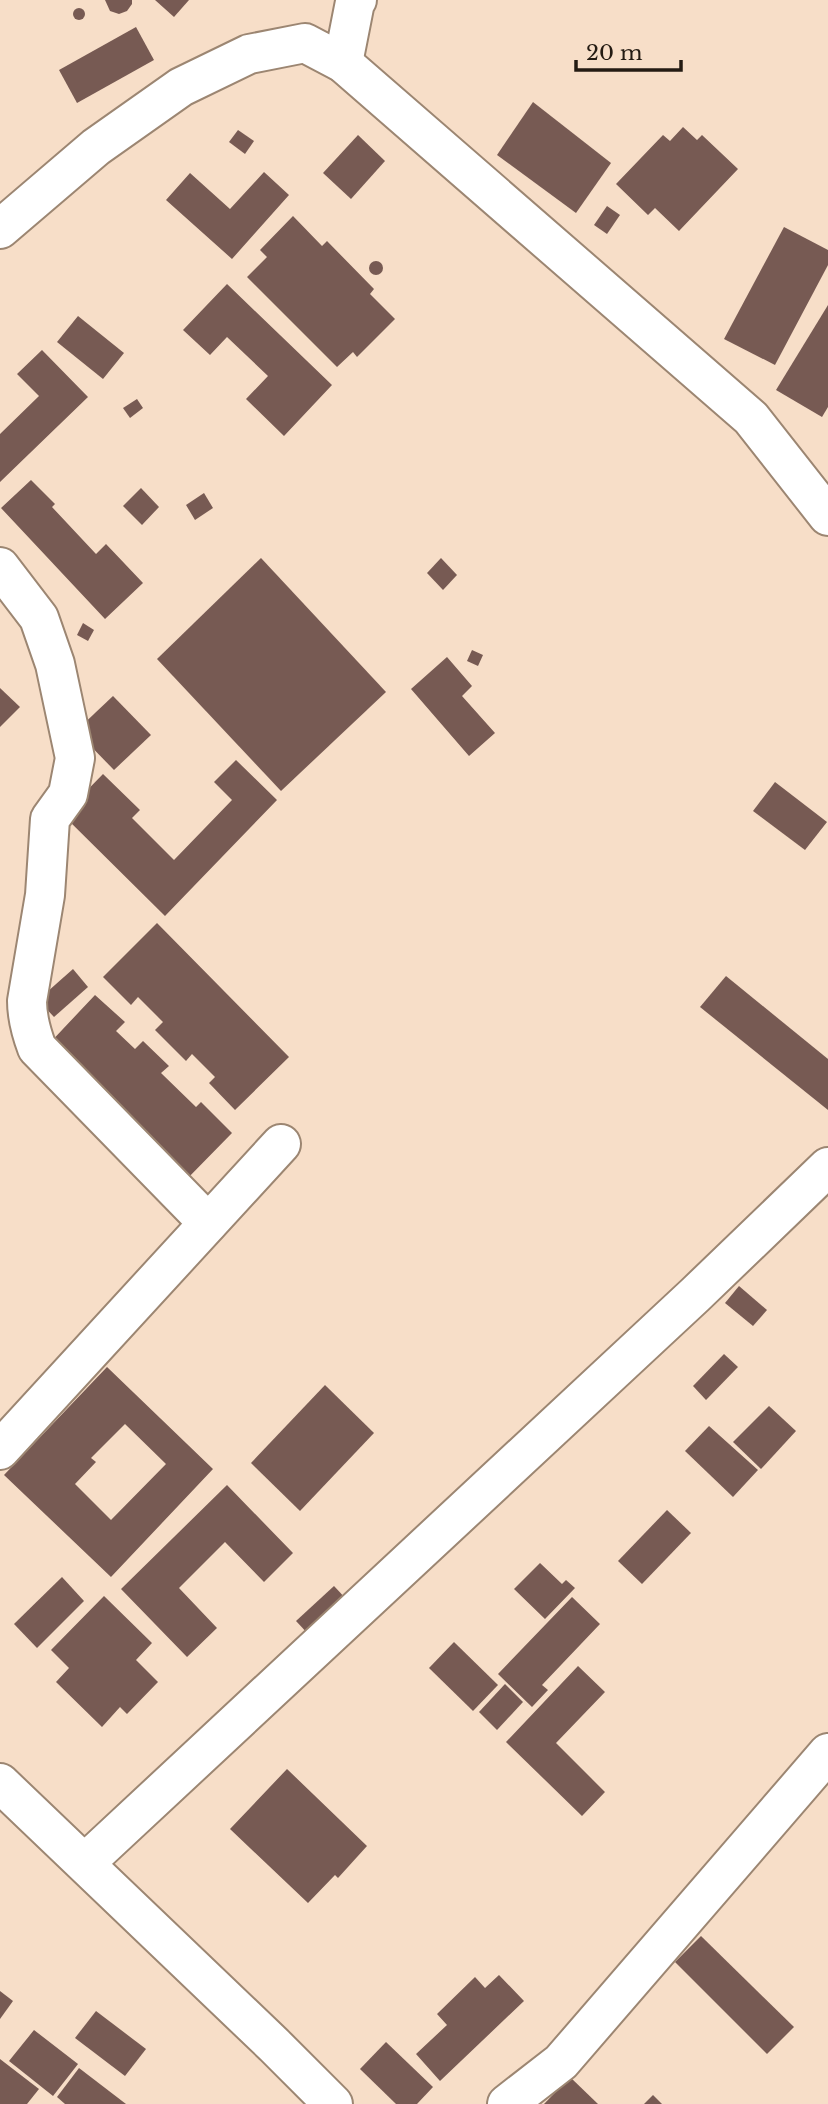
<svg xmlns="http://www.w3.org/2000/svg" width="828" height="2104" font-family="'Libre Baskerville',serif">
	<rect width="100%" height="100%" fill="#f7dec8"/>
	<g fill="#775a53" fill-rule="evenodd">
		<path d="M 105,0 L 132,0 L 132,4 L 127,11 L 119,14 L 110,11 Z"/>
		<path d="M 155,0 L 189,0 L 174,17 Z"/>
		<circle cx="79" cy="14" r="6"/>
		<path d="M 136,27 L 154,60 L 77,103 L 59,70 Z"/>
		<path d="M 533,102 L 611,163 L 576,213 L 497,155 Z"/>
		<path d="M 683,127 L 697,140 L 702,135 L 738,169 L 679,231 L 655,208 L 648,215 L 616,184 L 663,135 L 670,141 Z"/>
		<path d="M 238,130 L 254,141 L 245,154 L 229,142 Z"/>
		<path d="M 358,135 L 385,161 L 351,199 L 323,173 Z"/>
		<path d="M 264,172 L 289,195 L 232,259 L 166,200 L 190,173 L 230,209 Z"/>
		<path d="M 607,206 L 620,215 L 607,234 L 594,225 Z"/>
		<path d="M 293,216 L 322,246 L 327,241 L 374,289 L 370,294 L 395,319 L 357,357 L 353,352 L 337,367 L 247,277 L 267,257 L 260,250 Z"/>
		<path d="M 784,227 L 828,250 L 828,265 L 775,365 L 724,339 Z"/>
		<circle cx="376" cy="268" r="7"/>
		<path d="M 227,284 L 332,385 L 284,436 L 246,399 L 268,376 L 227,337 L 210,355 L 183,330 Z"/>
		<path d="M 828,305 L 828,407 L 822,417 L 776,390 Z"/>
		<path d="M 78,316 L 124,353 L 103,379 L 57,342 Z"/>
		<path d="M 42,350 L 88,397 L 0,482 L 0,434 L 39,396 L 17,374 Z"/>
		<path d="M 137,399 L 143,408 L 130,418 L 123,408 Z"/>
		<path d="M 31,480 L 55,504 L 52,507 L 96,554 L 106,544 L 143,583 L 105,619 L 1,508 Z"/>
		<path d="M 141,488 L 159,507 L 142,525 L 123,506 Z"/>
		<path d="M 204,493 L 213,508 L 195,520 L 186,505 Z"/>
		<path d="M 261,558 L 386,692 L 281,791 L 157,659 Z"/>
		<path d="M 441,558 L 457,575 L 443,590 L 427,573 Z"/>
		<path d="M 83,623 L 94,630 L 88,641 L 77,635 Z"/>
		<path d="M 472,650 L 483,655 L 478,666 L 467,661 Z"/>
		<path d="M 447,657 L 472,686 L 462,696 L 495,733 L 469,756 L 411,689 Z"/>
		<path d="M 0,688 L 20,707 L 0,727 Z"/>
		<path d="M 113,696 L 151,735 L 114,770 L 76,731 Z"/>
		<path d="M 236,760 L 277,800 L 165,916 L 63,815 L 103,774 L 140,810 L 132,818 L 174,860 L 232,800 L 214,782 Z"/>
		<path d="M 775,782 L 827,822 L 805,850 L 753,811 Z"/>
		<path d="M 157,923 L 289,1057 L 235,1110 L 209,1083 L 215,1077 L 192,1054 L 186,1061 L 155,1030 L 163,1022 L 138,997 L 131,1005 L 103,977 Z"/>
		<path d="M 73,969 L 88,987 L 54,1017 L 38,1000 Z"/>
		<path d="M 726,976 L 828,1059 L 828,1110 L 700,1007 Z"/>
		<path d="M 95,995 L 125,1022 L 116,1031 L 135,1049 L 143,1041 L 169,1066 L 161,1073 L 196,1107 L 201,1102 L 232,1133 L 184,1182 L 46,1047 Z"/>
		<path d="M 739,1286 L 767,1310 L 753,1326 L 725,1303 Z"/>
		<path d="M 724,1354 L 738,1367 L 706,1400 L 693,1386 Z"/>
		<path d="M 107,1367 L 213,1469 L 111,1577 L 4,1475 ZM 125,1424 L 166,1464 L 111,1520 L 75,1484 L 96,1462 L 91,1458 Z"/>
		<path d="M 325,1385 L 374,1433 L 300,1511 L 251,1463 Z"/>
		<path d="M 769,1406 L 796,1431 L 761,1469 L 733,1442 Z"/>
		<path d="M 709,1426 L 758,1470 L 733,1497 L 685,1451 Z"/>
		<path d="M 227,1485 L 293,1553 L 264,1582 L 225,1542 L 179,1588 L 217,1628 L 187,1657 L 121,1589 Z"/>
		<path d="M 667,1510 L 691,1533 L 642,1584 L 618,1561 Z"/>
		<path d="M 540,1563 L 562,1584 L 566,1580 L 575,1588 L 545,1619 L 514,1589 Z"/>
		<path d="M 62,1577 L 84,1601 L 37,1648 L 14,1624 Z"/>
		<path d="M 334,1586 L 348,1601 L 310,1636 L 296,1621 Z"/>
		<path d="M 104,1596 L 152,1643 L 136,1660 L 158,1682 L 127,1714 L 120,1707 L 102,1727 L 56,1682 L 69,1668 L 51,1650 Z"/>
		<path d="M 572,1597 L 600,1624 L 542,1685 L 548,1690 L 532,1707 L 498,1674 Z"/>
		<path d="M 454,1642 L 498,1685 L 473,1711 L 429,1668 Z"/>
		<path d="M 578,1666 L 605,1692 L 556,1743 L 605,1792 L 582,1816 L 506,1742 Z"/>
		<path d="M 505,1684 L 523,1702 L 497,1730 L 479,1712 Z"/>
		<path d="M 287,1769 L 367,1846 L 338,1878 L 335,1875 L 308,1903 L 230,1829 Z"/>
		<path d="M 701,1936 L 794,2027 L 767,2054 L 675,1962 Z"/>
		<path d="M 499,1975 L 524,2001 L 440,2081 L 416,2054 L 447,2025 L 437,2014 L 475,1977 L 485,1988 Z"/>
		<path d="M 0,1991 L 13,2001 L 0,2019 Z"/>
		<path d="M 96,2011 L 146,2049 L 125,2076 L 75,2038 Z"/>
		<path d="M 34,2030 L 78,2064 L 53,2096 L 9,2061 Z"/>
		<path d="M 386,2042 L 433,2087 L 417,2104 L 396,2104 L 360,2069 Z"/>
		<path d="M 0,2059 L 39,2089 L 27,2104 L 0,2104 Z"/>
		<path d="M 79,2068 L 126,2104 L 65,2104 L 57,2097 Z"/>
		<path d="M 570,2077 L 598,2104 L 544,2104 Z"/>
		<path d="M 653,2095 L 662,2104 L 644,2104 Z"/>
	</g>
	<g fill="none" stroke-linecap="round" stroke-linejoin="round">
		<defs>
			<g id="minor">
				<path d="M 343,63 L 355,2 L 357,0"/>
				<path d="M 0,229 L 96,147 L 181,87 L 249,54 L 305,43 L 343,63 L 751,418 L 828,516"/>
				<path d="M 0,567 L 39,618 L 55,664 L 75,758 L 68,794 L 50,819 L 45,895 L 27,1001 C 27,1018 31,1032 37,1048 L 208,1223"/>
				<path d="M 0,1450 L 281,1144"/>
				<path d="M 0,1783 L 274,2045 L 333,2104"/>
				<path d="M 85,1863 L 695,1295 L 828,1167"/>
				<path d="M 507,2104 L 561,2062 L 828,1753"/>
			</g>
		</defs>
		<use href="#minor" stroke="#9c8672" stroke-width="42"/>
		<use href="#minor" stroke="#fff" stroke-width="38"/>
	</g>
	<path d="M576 60v10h105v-10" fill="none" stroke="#241b13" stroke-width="3.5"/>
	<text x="586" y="60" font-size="21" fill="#241b13" stroke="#f7dec8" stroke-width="5" paint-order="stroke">20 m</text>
</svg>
